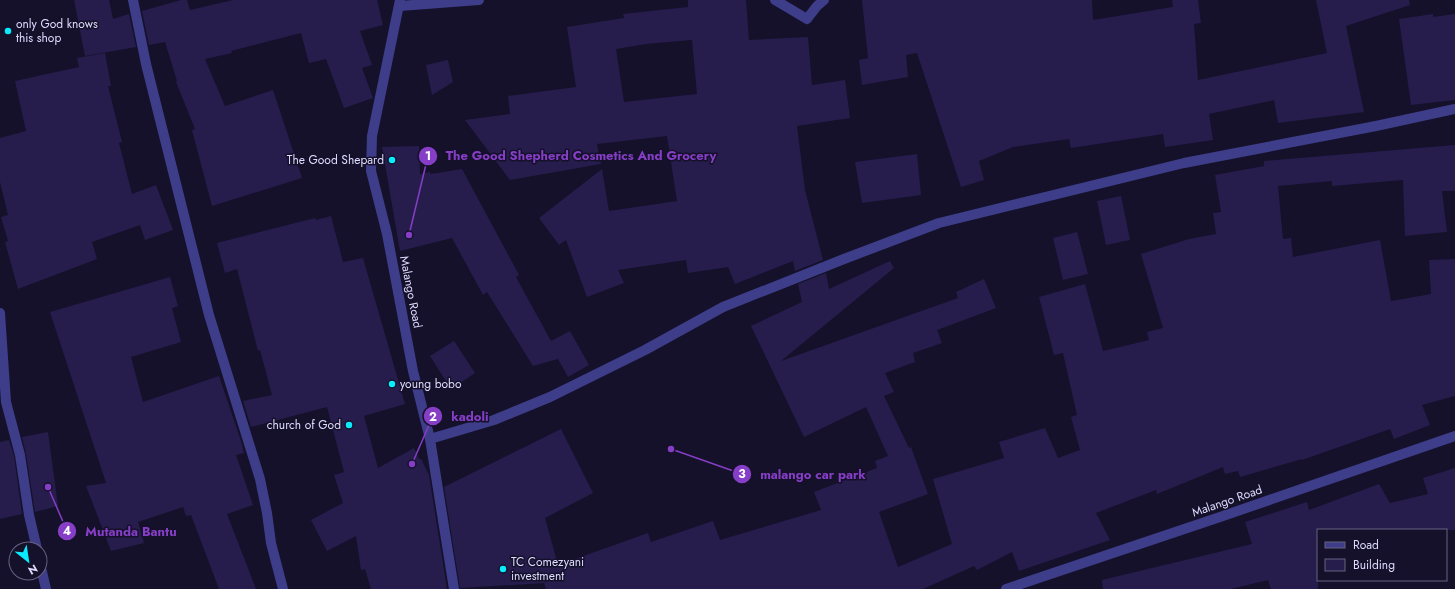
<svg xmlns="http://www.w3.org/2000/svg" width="1455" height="589" font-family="Jost,sans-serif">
	<rect width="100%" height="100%" fill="#15112b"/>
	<g fill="#261d4c" fill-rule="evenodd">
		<path d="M 74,0 L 109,0 L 113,19 L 129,14 L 136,47 L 85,56 Z"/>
		<path d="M 181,0 L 187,0 L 190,10 L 233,0 L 377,0 L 383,25 L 360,31 L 372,65 L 362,68 L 373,98 L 344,108 L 326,59 L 309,63 L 301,33 L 231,51 L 232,53 L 205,59 L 225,106 L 273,90 L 302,178 L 212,206 L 192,130 L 195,129 L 176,82 L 177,81 L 165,42 L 149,45 L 142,11 Z"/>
		<path d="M 688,0 L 746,0 L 749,40 L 808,37 L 812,85 L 845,80 L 850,118 L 797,126 L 805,190 L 823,260 L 795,271 L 793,261 L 735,284 L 728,267 L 688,273 L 686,260 L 618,270 L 624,283 L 587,297 L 566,240 L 559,245 L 539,218 L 602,169 L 609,211 L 677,201 L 667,136 L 597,144 L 601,164 L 510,180 L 465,120 L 510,114 L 508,96 L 576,87 L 567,27 L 624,18 L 623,14 L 688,7 ZM 692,40 L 697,94 L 624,102 L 616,49 L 646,44 Z"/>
		<path d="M 862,0 L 1092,0 L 1093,20 L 1173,7 L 1172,0 L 1198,0 L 1201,23 L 1194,24 L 1198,80 L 1327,53 L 1316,0 L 1409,0 L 1410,5 L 1346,26 L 1364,112 L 1278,123 L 1274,100 L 1209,114 L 1213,140 L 1165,147 L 1163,134 L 1071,148 L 1069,139 L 1013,147 L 979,161 L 984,180 L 961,187 L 917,53 L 906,55 L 908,77 L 862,85 L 859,60 L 868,58 Z"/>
		<path d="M 1433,14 L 1433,17 L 1455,14 L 1455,100 L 1411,105 L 1399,19 Z"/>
		<path d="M 105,53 L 111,86 L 108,86 L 122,142 L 119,143 L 132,194 L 156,185 L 173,230 L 145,240 L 140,225 L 92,242 L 97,259 L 18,289 L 5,242 L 8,241 L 1,217 L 8,215 L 0,182 L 0,138 L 26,131 L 15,81 L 79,67 L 77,58 Z"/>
		<path d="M 448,60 L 453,82 L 432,95 L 426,65 Z"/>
		<path d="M 1455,145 L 1455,191 L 1442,191 L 1447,232 L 1405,236 L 1403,180 L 1332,186 L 1332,181 L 1278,186 L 1283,239 L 1291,238 L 1293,257 L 1380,240 L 1391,301 L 1431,294 L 1429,260 L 1455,259 L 1455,396 L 1422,405 L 1430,425 L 1394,439 L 1390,429 L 1302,460 L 1302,459 L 1240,477 L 1238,471 L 1225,474 L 1223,467 L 1157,494 L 1156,490 L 1096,513 L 1110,540 L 1019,571 L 1012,552 L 977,570 L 974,566 L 923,589 L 546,589 L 544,583 L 460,588 L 444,487 L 561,429 L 593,493 L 545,518 L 558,565 L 648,533 L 651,542 L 713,521 L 720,540 L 821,510 L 814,492 L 877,468 L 875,461 L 888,456 L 866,407 L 804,437 L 751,326 L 802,302 L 798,284 L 826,273 L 829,289 L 890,261 L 894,268 L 781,361 L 958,298 L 956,292 L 984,279 L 996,308 L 937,330 L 942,343 L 913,353 L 915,362 L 885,373 L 894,392 L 884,396 L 909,448 L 911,447 L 928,494 L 879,512 L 898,567 L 952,544 L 933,479 L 1004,458 L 999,442 L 1045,428 L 1058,458 L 1080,450 L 1071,417 L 1077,415 L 1063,353 L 1054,355 L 1039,297 L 1085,284 L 1103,351 L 1149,340 L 1147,332 L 1163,328 L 1141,254 L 1189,239 L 1216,234 L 1213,213 L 1221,212 L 1215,175 L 1264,166 L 1264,161 Z"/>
		<path d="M 419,146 L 420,174 L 430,172 L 431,174 L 462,169 L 519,275 L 516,277 L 551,341 L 570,331 L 589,365 L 568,377 L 558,359 L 533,366 L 487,292 L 483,295 L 452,238 L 400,251 L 382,147 Z"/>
		<path d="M 917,154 L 921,195 L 862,203 L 855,162 Z"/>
		<path d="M 1121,196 L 1130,240 L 1106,245 L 1097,201 Z"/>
		<path d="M 331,216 L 343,262 L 363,258 L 405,404 L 364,416 L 378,468 L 414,448 L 419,459 L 421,459 L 429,475 L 447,589 L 371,589 L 365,569 L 361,570 L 356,536 L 327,551 L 311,520 L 343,503 L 334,475 L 344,472 L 327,407 L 251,427 L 243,401 L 272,395 L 260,350 L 258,351 L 237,269 L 225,273 L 217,243 L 315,218 L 316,220 Z"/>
		<path d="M 1077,232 L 1088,274 L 1063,280 L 1053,238 Z"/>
		<path d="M 170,277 L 178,306 L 172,308 L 181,342 L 131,357 L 143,402 L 219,376 L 241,441 L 244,453 L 236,455 L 253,505 L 227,514 L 256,589 L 219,589 L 191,515 L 186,516 L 183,507 L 138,522 L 144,543 L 111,551 L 86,486 L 106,483 L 50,312 Z"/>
		<path d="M 454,341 L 475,373 L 451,389 L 430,356 Z"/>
		<path d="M 48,432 L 58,506 L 35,512 L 26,454 L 22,437 Z"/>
		<path d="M 9,440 L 14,456 L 22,514 L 0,519 L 0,442 Z"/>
		<path d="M 1455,468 L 1455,530 L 1318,530 L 1318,589 L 1271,589 L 1268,580 L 1231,589 L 1103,589 L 1102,580 L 1252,544 L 1245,522 L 1307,502 L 1309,510 L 1379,484 L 1390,503 L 1428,494 L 1423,478 Z"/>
	</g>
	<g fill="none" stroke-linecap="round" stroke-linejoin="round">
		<g stroke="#3e3d89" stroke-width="10">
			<path d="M 133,0 L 146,64 L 209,315 L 260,479 L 267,513 L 271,543 L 283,589"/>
			<path d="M 400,0 L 372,136 L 371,171 L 387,234 L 413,371 L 430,439 L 454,589"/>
			<path d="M 775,0 L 807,19 L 817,6 L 824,0"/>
			<path d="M 400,6 L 479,0"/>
			<path d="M 0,313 L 6,402 L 20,455 L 29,515 L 37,549"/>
			<path d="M 430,439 L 494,420 L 550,397 L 645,350 L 723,307 L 844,259 L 939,223 L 1184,163 L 1376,126 L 1455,109"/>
			<path d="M 40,563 L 46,589"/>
			<path d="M 1006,589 L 1223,516 L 1455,436"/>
		</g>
	</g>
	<g fill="#0aebfc" stroke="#15112b" stroke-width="1.5">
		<circle cx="8" cy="31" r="4"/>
		<circle cx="392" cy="160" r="4"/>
		<circle cx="392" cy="384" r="4"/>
		<circle cx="349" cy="425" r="4"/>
		<circle cx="503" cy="569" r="4"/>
	</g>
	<g text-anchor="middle" stroke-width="3" stroke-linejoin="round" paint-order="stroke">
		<g font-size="12" fill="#dfdcff" stroke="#15112b" text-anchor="start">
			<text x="16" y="28">only God knows<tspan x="16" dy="14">this shop</tspan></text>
			<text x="384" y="164" text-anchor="end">The Good Shepard</text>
			<text x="400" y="388">young bobo</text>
			<text x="341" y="429" text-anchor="end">church of God</text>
			<text x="511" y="566">TC Comezyani<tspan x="511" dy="14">investment</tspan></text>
		</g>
		<g font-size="12" fill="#dfdcff" stroke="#15112b">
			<text transform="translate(411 292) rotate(79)" y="4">Malango Road</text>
			<text transform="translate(1227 501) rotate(-19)" y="4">Malango Road</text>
		</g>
	</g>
	<path fill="none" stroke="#853ec5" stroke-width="1.5" d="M409 235L428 156M412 464L433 416M671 449L742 474M48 487L67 531"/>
	<g fill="#853ec5" stroke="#15112b" stroke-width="1.5">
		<circle cx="409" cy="235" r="4"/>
		<circle cx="412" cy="464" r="4"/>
		<circle cx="671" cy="449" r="4"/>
		<circle cx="48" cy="487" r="4"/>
		<circle cx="428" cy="156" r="10"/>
		<circle cx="433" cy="416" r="10"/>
		<circle cx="742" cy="474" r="10"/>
		<circle cx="67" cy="531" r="10"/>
	</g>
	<g font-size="12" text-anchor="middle" font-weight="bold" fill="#fff">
		<text x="428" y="160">1</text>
		<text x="433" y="421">2</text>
		<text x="742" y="478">3</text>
		<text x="67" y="535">4</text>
	</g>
	<g font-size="13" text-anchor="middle" font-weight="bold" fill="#853ec5" stroke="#15112b" stroke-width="3" stroke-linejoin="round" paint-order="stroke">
		<text x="581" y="160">The Good Shepherd Cosmetics And Grocery</text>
		<text x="470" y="421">kadoli</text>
		<text x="813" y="479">malango car park</text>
		<text x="131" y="536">Mutanda Bantu</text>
	</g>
	<rect x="1317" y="529" width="130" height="52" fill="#15112b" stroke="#666280"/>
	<rect x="1325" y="542" width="20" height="6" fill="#3e3d89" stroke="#666280"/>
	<text x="1353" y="549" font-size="12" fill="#dfdcff">Road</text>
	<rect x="1325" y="559" width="20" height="12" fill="#261d4c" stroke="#666280"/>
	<text x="1353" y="569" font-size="12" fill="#dfdcff">Building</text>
	<g transform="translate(28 561) rotate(150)"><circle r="19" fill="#15112b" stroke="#666280"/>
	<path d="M0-3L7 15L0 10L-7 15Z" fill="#0aebfc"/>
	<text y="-6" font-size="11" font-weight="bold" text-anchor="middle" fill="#dfdcff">N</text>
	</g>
</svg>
